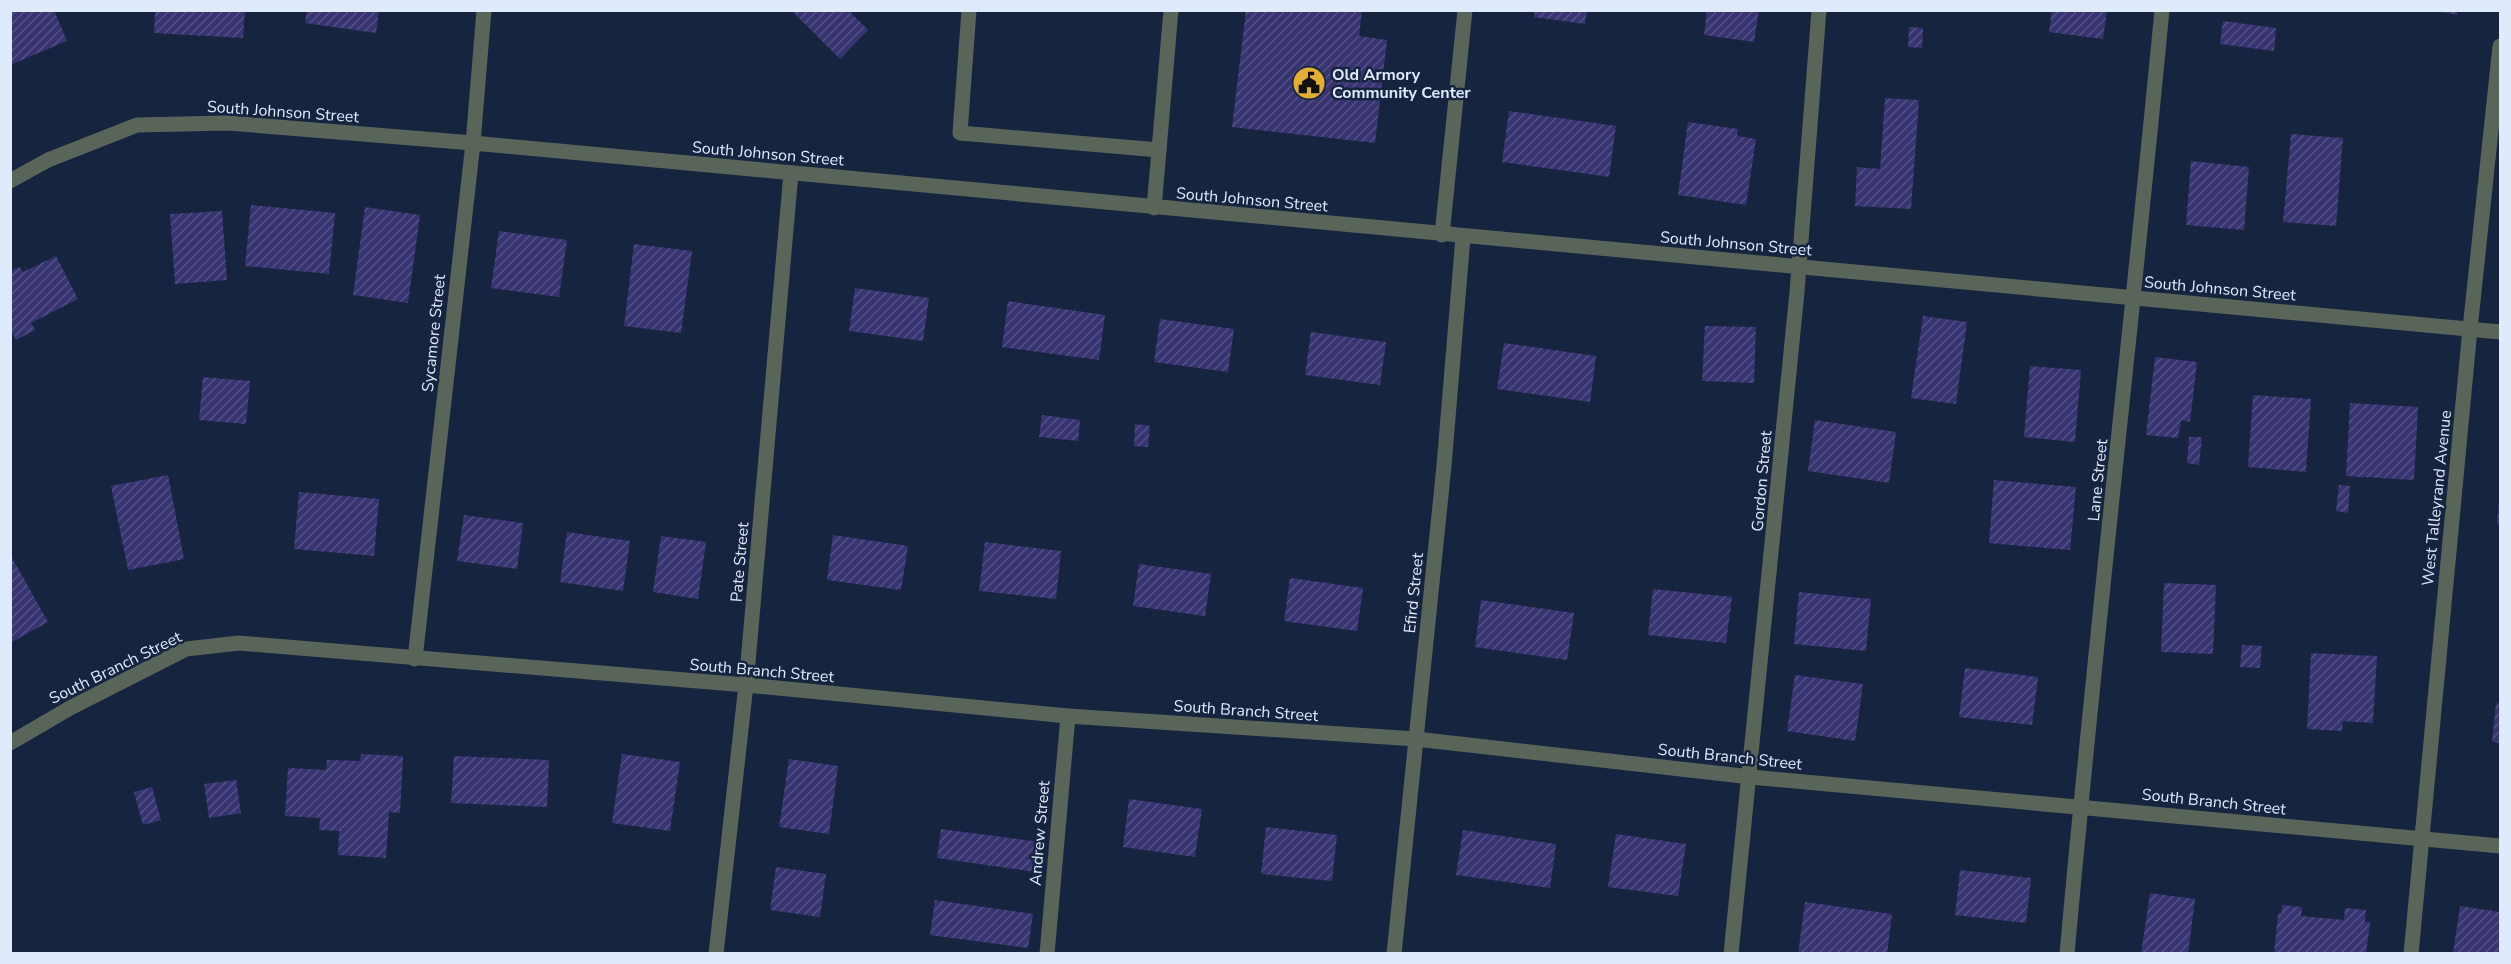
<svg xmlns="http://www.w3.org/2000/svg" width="2511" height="964" font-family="'Nunito Sans',sans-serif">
	<defs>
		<pattern id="building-hatch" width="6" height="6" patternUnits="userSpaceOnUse" patternTransform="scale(1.5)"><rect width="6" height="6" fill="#383371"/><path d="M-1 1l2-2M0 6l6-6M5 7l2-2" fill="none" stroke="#545186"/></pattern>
	</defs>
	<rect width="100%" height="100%" fill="#172440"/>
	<g fill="url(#building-hatch)">
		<path d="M 10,10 L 54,10 L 67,41 L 10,65 Z"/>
		<path d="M 155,10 L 245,10 L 243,38 L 154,33 Z"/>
		<path d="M 307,10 L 379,10 L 376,33 L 305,23 Z"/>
		<path d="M 791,10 L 848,10 L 868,30 L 840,59 Z"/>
		<path d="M 1246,10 L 1362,10 L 1359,36 L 1387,40 L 1375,143 L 1232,127 Z"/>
		<path d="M 1535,10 L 1587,10 L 1585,24 L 1534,17 Z"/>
		<path d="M 1707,10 L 1759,10 L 1754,42 L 1704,35 Z"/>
		<path d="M 2052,10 L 2107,10 L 2103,39 L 2049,32 Z"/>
		<path d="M 2433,10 L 2458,10 L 2457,15 Z"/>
		<path d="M 2223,21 L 2276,28 L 2274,51 L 2220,44 Z"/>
		<path d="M 1909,27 L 1923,28 L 1922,48 L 1908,47 Z"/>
		<path d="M 1885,98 L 1919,100 L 1911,209 L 1855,206 L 1857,167 L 1880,169 Z"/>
		<path d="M 1509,111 L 1616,126 L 1609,177 L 1502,162 Z"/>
		<path d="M 1688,122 L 1738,129 L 1737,136 L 1756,139 L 1746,205 L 1678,195 Z"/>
		<path d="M 2291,134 L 2343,138 L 2336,226 L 2283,222 Z"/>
		<path d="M 2191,161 L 2249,167 L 2244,230 L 2186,225 Z"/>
		<path d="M 251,205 L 335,213 L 329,274 L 245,266 Z"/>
		<path d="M 365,207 L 420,215 L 408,303 L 353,295 Z"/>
		<path d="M 222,211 L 227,280 L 175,284 L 170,214 Z"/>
		<path d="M 499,231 L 567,240 L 559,297 L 491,288 Z"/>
		<path d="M 634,244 L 692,251 L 681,333 L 624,326 Z"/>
		<path d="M 56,256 L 78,299 L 31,323 L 35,330 L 16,340 L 13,334 L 10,335 L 10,271 L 20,267 L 23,272 Z"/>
		<path d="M 855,288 L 929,298 L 923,341 L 849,331 Z"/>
		<path d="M 1008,301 L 1105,315 L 1099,360 L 1002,347 Z"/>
		<path d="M 1923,316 L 1967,322 L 1956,404 L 1911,398 Z"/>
		<path d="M 1160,319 L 1234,329 L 1228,372 L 1154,362 Z"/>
		<path d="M 1705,326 L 1756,327 L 1754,383 L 1702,381 Z"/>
		<path d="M 1311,332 L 1386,342 L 1380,385 L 1305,375 Z"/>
		<path d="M 1504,343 L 1596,356 L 1590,402 L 1497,389 Z"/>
		<path d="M 2155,357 L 2197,362 L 2190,422 L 2181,420 L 2178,438 L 2146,435 Z"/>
		<path d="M 2030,366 L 2081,370 L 2075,442 L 2024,437 Z"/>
		<path d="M 203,377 L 250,381 L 246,424 L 199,420 Z"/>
		<path d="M 2253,395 L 2311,399 L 2306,472 L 2248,467 Z"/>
		<path d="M 2350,403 L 2418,407 L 2414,480 L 2346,476 Z"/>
		<path d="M 1042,415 L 1080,420 L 1078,441 L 1039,437 Z"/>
		<path d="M 1815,420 L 1896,432 L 1889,483 L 1808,471 Z"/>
		<path d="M 1135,424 L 1150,426 L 1148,447 L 1134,446 Z"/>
		<path d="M 2189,437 L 2202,437 L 2199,465 L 2187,463 Z"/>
		<path d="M 168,475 L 184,559 L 128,570 L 111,486 Z"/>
		<path d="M 1994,480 L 2076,487 L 2070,550 L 1989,543 Z"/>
		<path d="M 2339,485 L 2350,486 L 2348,513 L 2336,511 Z"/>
		<path d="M 299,492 L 379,499 L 374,556 L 294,549 Z"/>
		<path d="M 2499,503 L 2500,503 L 2500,525 L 2497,524 Z"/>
		<path d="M 464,515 L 523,523 L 517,569 L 457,561 Z"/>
		<path d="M 567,532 L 630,541 L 623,591 L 560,582 Z"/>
		<path d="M 833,535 L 908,546 L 901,590 L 827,580 Z"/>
		<path d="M 661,536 L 706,542 L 698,599 L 653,592 Z"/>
		<path d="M 985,542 L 1061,551 L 1056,599 L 979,591 Z"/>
		<path d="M 10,554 L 48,622 L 10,643 Z"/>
		<path d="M 1139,564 L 1211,574 L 1205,616 L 1133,606 Z"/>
		<path d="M 1290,578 L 1363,588 L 1357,631 L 1284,621 Z"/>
		<path d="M 2164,583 L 2216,585 L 2213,654 L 2161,652 Z"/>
		<path d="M 1653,589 L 1732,597 L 1726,643 L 1648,635 Z"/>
		<path d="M 1799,592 L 1871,599 L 1866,651 L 1794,644 Z"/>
		<path d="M 1481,600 L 1574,613 L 1567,660 L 1475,647 Z"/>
		<path d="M 2242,645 L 2262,646 L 2260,668 L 2240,667 Z"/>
		<path d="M 2311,653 L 2377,656 L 2373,723 L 2343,721 L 2342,731 L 2307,729 Z"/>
		<path d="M 1965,668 L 2038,677 L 2032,725 L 1959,717 Z"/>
		<path d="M 1795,675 L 1863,684 L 1855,741 L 1787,731 Z"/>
		<path d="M 2496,703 L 2500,704 L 2500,743 L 2492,742 Z"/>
		<path d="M 361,754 L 403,756 L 400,813 L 389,812 L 386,858 L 338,855 L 339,831 L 319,830 L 320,818 L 285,816 L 288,768 L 326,770 L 327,760 L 360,761 Z"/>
		<path d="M 622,754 L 680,762 L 670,831 L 612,823 Z"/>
		<path d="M 454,756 L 549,760 L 547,807 L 451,803 Z"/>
		<path d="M 789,759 L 838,766 L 829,834 L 779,827 Z"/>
		<path d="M 236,780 L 241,813 L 209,818 L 204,784 Z"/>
		<path d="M 152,787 L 161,820 L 143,825 L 134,792 Z"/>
		<path d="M 1129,799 L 1202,809 L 1195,857 L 1123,847 Z"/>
		<path d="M 1266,827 L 1337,835 L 1332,881 L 1261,874 Z"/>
		<path d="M 941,829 L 1040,842 L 1036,872 L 937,858 Z"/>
		<path d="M 1463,830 L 1556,844 L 1550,888 L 1456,875 Z"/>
		<path d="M 1616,834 L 1686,844 L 1678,896 L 1608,887 Z"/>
		<path d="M 776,867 L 826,874 L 820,917 L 770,910 Z"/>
		<path d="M 1960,870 L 2031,878 L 2026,923 L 1955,915 Z"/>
		<path d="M 2150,893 L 2195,899 L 2188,954 L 2141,954 Z"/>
		<path d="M 935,900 L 1033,914 L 1028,948 L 930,935 Z"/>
		<path d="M 1805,902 L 1892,914 L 1887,954 L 1798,954 Z"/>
		<path d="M 2282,905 L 2302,907 L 2301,916 L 2344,920 L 2345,908 L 2366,910 L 2365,922 L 2370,922 L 2366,954 L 2274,954 L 2278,913 L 2281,914 Z"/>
		<path d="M 2460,906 L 2500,912 L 2500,954 L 2453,954 Z"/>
	</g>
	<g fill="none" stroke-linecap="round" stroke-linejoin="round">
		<g stroke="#596558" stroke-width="15">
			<path d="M 969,10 L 960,133 L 1159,150"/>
			<path d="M 10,181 L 48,160 L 137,125 L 228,123 L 473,143 L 2500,332"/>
			<path d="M 1154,208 L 1171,10"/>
			<path d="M 1442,235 L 1465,10"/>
			<path d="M 415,659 L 473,143 L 484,10"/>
			<path d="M 10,743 L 70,708 L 186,649 L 239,643 L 746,685 L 1068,716 L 1416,739 L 1751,777 L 2500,846"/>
			<path d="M 716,954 L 746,685 L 791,173"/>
			<path d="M 1047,954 L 1068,716"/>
			<path d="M 1394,954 L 1444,466 L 1463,237"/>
			<path d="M 1731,954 L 1797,292 L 1819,10"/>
			<path d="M 2067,954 C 2095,639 2132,325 2162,10"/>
			<path d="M 2411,954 L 2470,329 L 2500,46"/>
		</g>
	</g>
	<defs>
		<symbol id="civic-disc" viewBox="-11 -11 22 22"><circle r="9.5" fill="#e3ae34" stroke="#172440"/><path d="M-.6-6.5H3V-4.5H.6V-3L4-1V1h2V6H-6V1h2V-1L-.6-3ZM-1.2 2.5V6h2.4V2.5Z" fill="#111"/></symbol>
	</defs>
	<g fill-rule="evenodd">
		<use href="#civic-disc" x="1290" y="64" width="38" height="38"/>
	</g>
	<g text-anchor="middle" stroke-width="5" stroke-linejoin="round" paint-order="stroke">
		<g font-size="16" font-weight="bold" fill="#e0eafd" stroke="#172440" text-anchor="start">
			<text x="1332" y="80">Old Armory<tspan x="1332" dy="18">Community Center</tspan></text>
		</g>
		<g font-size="16" fill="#e0eafd" stroke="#172440">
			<text transform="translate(283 111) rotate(4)" y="6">South Johnson Street</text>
			<text transform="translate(768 153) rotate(5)" y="6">South Johnson Street</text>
			<text transform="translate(1252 199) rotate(5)" y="6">South Johnson Street</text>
			<text transform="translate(1736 243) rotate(5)" y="6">South Johnson Street</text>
			<text transform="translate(2220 288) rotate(5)" y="6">South Johnson Street</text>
			<text transform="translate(433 333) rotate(-84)" y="6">Sycamore Street</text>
			<text transform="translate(2097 480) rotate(-84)" y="6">Lane Street</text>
			<text transform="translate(1761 481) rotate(-85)" y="6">Gordon Street</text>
			<text transform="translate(2436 498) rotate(-84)" y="6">West Talleyrand Avenue</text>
			<text transform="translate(739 562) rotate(-85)" y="6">Pate Street</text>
			<text transform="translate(1413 593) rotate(-84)" y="6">Efird Street</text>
			<text transform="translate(115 667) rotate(-26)" y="6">South Branch Street</text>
			<text transform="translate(762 670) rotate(5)" y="6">South Branch Street</text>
			<text transform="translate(1246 710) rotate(4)" y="6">South Branch Street</text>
			<text transform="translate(1730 756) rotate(6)" y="6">South Branch Street</text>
			<text transform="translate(2214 801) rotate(6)" y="6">South Branch Street</text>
			<text transform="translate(1039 833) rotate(-85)" y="6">Andrew Street</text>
		</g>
	</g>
	<rect width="2511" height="964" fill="none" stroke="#e0eafd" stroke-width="24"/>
</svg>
